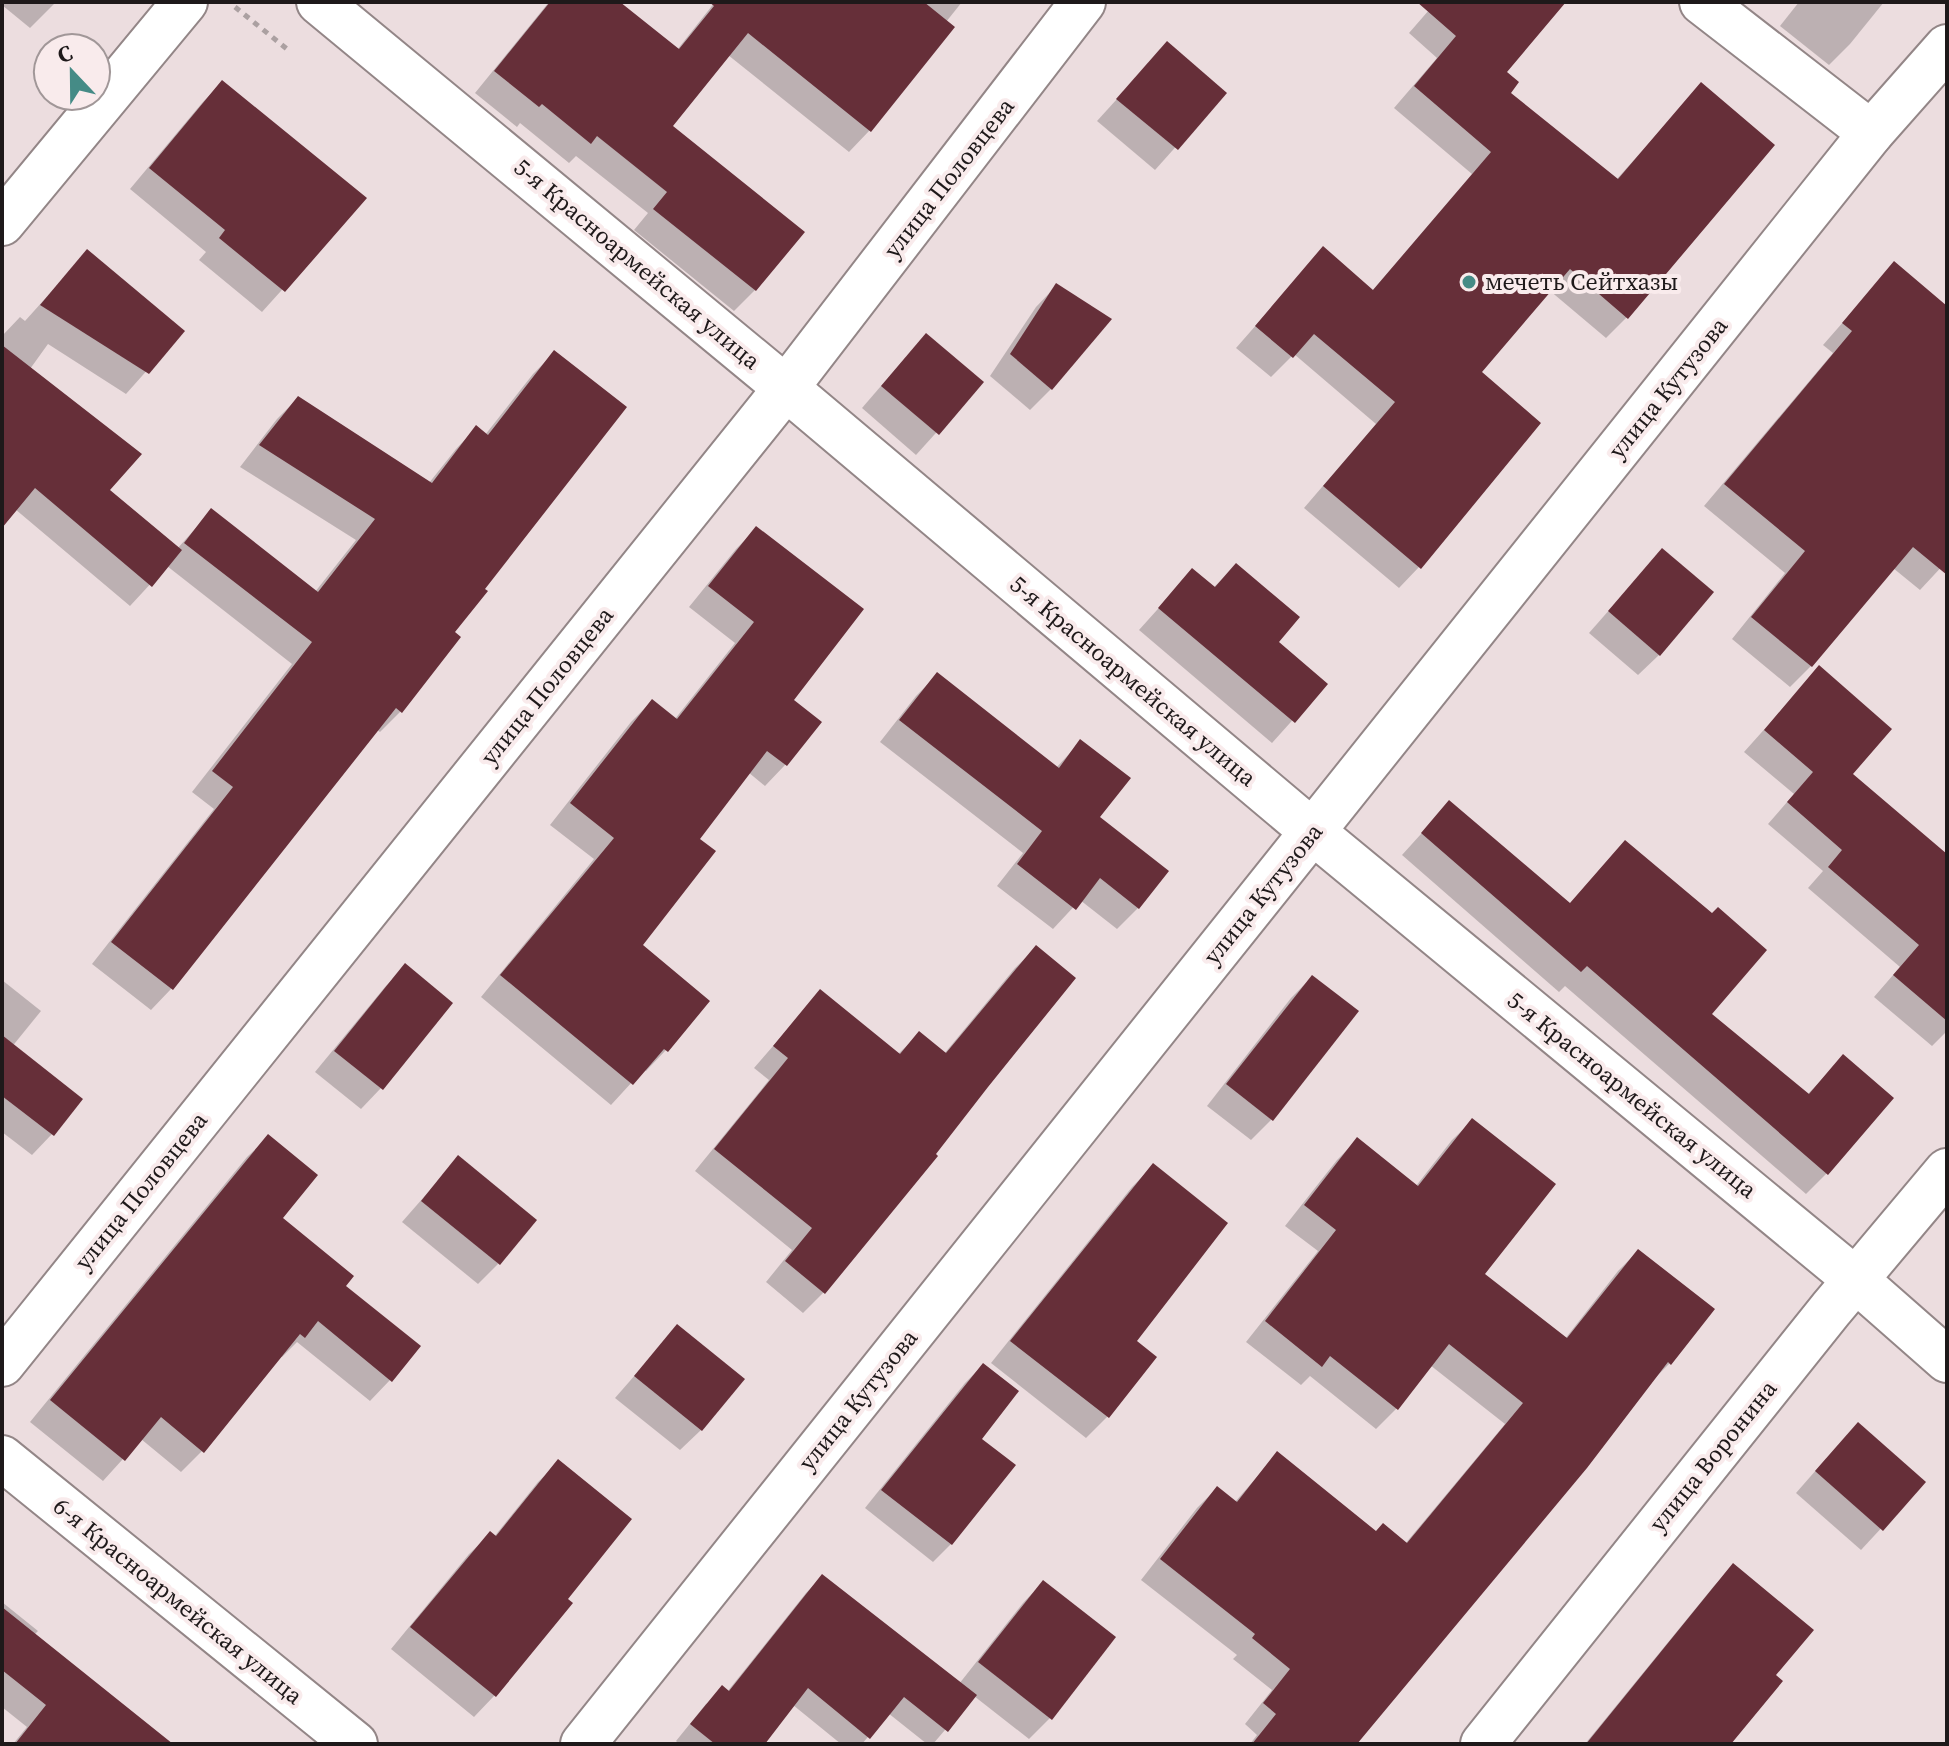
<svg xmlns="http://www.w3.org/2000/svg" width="1949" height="1746" font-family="'Source Serif 4',serif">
	<rect width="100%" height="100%" fill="#ecdddf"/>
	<g fill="#0003">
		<path d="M 2,2 L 56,2 L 30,28 L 2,5 Z"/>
		<path d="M 549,2 L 617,2 L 677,50 L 715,2 L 962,2 L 946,22 L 953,27 L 869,131 L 849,152 L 728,55 L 670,126 L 755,290 L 734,311 L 634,230 L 648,213 L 576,156 L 569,163 L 520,123 L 517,127 L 475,93 Z"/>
		<path d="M 1436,2 L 1564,2 L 1504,72 L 1508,93 L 1616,180 L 1701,85 L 1627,317 L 1606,338 L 1549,290 L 1479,372 L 1419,567 L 1399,588 L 1304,508 L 1376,424 L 1294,354 L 1271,377 L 1236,348 L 1323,249 L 1372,291 L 1472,174 L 1394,108 L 1437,58 L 1409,33 Z"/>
		<path d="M 1799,2 L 1884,2 L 1850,44 L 1829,65 L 1780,26 Z"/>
		<path d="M 1167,44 L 1224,93 L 1155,170 L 1097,121 Z"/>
		<path d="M 222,82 L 364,199 L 262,312 L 199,260 L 206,252 L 130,189 L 202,103 Z"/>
		<path d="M 87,252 L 182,331 L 126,394 L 48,344 L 30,369 L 108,490 L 177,549 L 211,511 L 315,592 L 356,540 L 240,467 L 277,419 L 298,398 L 429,483 L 456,449 L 476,428 L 485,435 L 533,374 L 554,353 L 483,590 L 401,711 L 380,732 L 377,730 L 171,989 L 151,1010 L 92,964 L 214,809 L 192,792 L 292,664 L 167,566 L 130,606 L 15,509 L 2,524 L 2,336 L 20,317 L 25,321 Z"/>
		<path d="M 1894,264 L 1947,308 L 1947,561 L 1920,590 L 1893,568 L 1811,666 L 1790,687 L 1732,639 L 1785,573 L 1704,506 L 1833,353 L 1823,345 Z"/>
		<path d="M 1056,286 L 1051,389 L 1030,410 L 990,376 L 1036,307 Z"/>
		<path d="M 906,357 L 981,383 L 916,455 L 862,408 Z"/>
		<path d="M 757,528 L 792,701 L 819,722 L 785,765 L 765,786 L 748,772 L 697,839 L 640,946 L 666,1050 L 646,1071 L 644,1069 L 611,1105 L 481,997 L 594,859 L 550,825 L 631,722 L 652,701 L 675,719 L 735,643 L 689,607 L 736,549 Z"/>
		<path d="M 1662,550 L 1659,655 L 1638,675 L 1589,633 Z"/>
		<path d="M 1236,566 L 1276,642 L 1325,684 L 1272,743 L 1139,630 L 1192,571 L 1213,588 Z"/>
		<path d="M 1819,668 L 1850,775 L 1947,898 L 1947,1031 L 1932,1046 L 1874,997 L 1900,967 L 1808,888 L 1823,871 L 1768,824 L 1794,794 L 1744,752 Z"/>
		<path d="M 937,675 L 1056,768 L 1081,741 L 1097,817 L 1167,871 L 1138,908 L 1117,929 L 1080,900 L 1053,929 L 997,886 L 1023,853 L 880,742 L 916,696 Z"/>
		<path d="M 1449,803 L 1569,905 L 1625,842 L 1710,1014 L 1807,1095 L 1843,1057 L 1827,1173 L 1806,1194 L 1565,986 L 1559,992 L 1402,855 Z"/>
		<path d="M 1036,948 L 824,1292 L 803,1313 L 766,1282 L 792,1250 L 695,1171 L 769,1080 L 754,1068 L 820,992 L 897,1055 L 919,1034 L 944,1054 L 1015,968 Z"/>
		<path d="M 405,966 L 381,1088 L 361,1109 L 315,1072 L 385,987 Z"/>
		<path d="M 1312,977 L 1271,1120 L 1251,1140 L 1207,1106 L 1291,998 Z"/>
		<path d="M 2,980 L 41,1011 L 2,1059 Z"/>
		<path d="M 2,1073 L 52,1134 L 32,1155 L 2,1132 Z"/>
		<path d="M 1472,1121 L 1483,1274 L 1565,1339 L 1618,1271 L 1638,1251 L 1670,1363 L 1649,1384 L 1354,1744 L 1250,1744 L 1257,1735 L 1245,1724 L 1272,1690 L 1233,1659 L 1237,1655 L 1141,1580 L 1197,1508 L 1217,1488 L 1235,1502 L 1277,1454 L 1376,1533 L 1405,1544 L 1505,1424 L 1430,1365 L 1396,1409 L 1376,1429 L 1310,1376 L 1301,1385 L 1246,1342 L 1318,1251 L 1285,1226 L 1337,1160 L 1357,1140 L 1416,1186 L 1452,1140 Z"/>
		<path d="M 268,1137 L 280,1219 L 344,1286 L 390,1380 L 370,1401 L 297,1342 L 282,1357 L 280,1355 L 202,1451 L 181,1472 L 141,1439 L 103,1481 L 30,1422 L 247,1157 Z"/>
		<path d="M 458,1158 L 498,1264 L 478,1284 L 402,1222 Z"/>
		<path d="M 1153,1166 L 1134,1342 L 1154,1357 L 1107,1417 L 1086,1438 L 991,1363 L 1132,1187 Z"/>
		<path d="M 677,1327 L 701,1430 L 680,1450 L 615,1398 Z"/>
		<path d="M 983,1365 L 979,1439 L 951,1544 L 933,1562 L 865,1508 L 965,1383 Z"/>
		<path d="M 1838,1445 L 1924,1482 L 1861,1550 L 1796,1493 Z"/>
		<path d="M 559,1462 L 565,1599 L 570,1603 L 494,1696 L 474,1717 L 391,1649 L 469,1554 L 490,1534 L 494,1537 L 538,1482 Z"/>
		<path d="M 1734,1566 L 1774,1676 L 1728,1744 L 1585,1744 L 1714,1586 Z"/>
		<path d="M 822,1577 L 959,1684 L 1023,1603 L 1043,1582 L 1050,1718 L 1029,1739 L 974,1696 L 933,1744 L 927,1744 L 888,1713 L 862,1744 L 841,1744 L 793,1705 L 762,1744 L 679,1744 L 676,1741 L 706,1704 L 727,1692 L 806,1593 Z"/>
		<path d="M 2,1602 L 38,1631 L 34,1635 L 159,1744 L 13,1744 L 27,1727 L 2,1707 Z"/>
	</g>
	<g fill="#662f39">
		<path d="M 550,2 L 620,2 L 679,49 L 714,6 L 709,2 L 924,2 L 955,27 L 871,132 L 748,33 L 673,126 L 805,232 L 756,291 L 653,209 L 667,192 L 597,136 L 591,144 L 542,104 L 539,107 L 494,71 Z"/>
		<path d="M 1417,2 L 1566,2 L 1507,72 L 1519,82 L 1511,93 L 1618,179 L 1701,82 L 1775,145 L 1628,319 L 1570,269 L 1482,372 L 1541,423 L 1421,569 L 1323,486 L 1395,402 L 1314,334 L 1293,358 L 1255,326 L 1323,246 L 1373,290 L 1491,152 L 1414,86 L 1456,36 Z"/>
		<path d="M 1167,41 L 1227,93 L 1178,150 L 1116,99 Z"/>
		<path d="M 222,80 L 367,198 L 285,292 L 219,238 L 225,230 L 149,168 Z"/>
		<path d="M 87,249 L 185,331 L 149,374 L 40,305 Z"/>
		<path d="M 1894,261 L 1947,306 L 1947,575 L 1913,547 L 1812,667 L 1751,617 L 1805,551 L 1724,484 L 1852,331 L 1842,323 Z"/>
		<path d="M 1056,283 L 1112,319 L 1052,390 L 1010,354 Z"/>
		<path d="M 926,333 L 984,382 L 939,435 L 881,386 Z"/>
		<path d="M 2,345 L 142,454 L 110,490 L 182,550 L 152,587 L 35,488 L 2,528 Z"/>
		<path d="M 554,350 L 627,407 L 485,589 L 488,591 L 455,632 L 461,637 L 402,713 L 396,708 L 173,990 L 111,942 L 233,787 L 212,771 L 312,642 L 184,543 L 211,508 L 318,592 L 375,519 L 259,445 L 298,396 L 432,483 L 476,425 L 488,435 Z"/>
		<path d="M 756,526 L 864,609 L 794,700 L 822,722 L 787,766 L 767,751 L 700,839 L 716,851 L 643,945 L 710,1001 L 668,1052 L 664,1049 L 633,1085 L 500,975 L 614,838 L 570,803 L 652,699 L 677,719 L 754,622 L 708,586 Z"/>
		<path d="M 1662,548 L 1714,592 L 1660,656 L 1608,611 Z"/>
		<path d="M 1236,563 L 1300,617 L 1279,642 L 1328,684 L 1295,723 L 1158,608 L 1192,568 L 1215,587 Z"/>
		<path d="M 1819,665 L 1892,729 L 1853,774 L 1947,854 L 1947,1021 L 1893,975 L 1919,945 L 1828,867 L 1842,850 L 1787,802 L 1813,772 L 1764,730 Z"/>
		<path d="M 937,672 L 1059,768 L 1080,739 L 1131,778 L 1100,817 L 1169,871 L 1139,909 L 1100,878 L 1076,910 L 1017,864 L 1042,831 L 899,720 Z"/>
		<path d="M 1449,800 L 1570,903 L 1625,840 L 1712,913 L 1718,907 L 1767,950 L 1712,1014 L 1809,1094 L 1843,1054 L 1894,1098 L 1828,1175 L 1587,966 L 1581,972 L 1421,833 Z"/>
		<path d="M 1036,945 L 1076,978 L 988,1087 L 936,1154 L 938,1156 L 825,1294 L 785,1261 L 812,1228 L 714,1149 L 788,1058 L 773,1046 L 820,989 L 900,1054 L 919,1031 L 946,1053 Z"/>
		<path d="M 405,963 L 453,1003 L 383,1090 L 334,1051 Z"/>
		<path d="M 1312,975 L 1359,1011 L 1273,1121 L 1226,1084 Z"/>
		<path d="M 2,1035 L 83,1099 L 54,1136 L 2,1096 Z"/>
		<path d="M 1472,1118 L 1556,1184 L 1485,1274 L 1567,1338 L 1638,1249 L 1715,1309 L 1671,1365 L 1668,1362 L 1587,1468 L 1357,1744 L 1252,1744 L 1276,1714 L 1263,1703 L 1290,1669 L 1252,1638 L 1255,1634 L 1160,1559 L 1217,1486 L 1237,1502 L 1277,1451 L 1376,1531 L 1383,1523 L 1407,1543 L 1523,1403 L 1449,1344 L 1398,1410 L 1330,1356 L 1322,1367 L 1265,1321 L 1336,1230 L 1304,1205 L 1357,1137 L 1418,1186 Z"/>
		<path d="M 268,1134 L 318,1175 L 283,1218 L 354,1276 L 346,1286 L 421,1346 L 392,1382 L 318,1321 L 305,1338 L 300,1334 L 204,1453 L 161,1417 L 125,1461 L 50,1400 Z"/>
		<path d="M 458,1155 L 537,1220 L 500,1265 L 421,1201 Z"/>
		<path d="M 1153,1163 L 1228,1223 L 1137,1341 L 1157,1357 L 1109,1418 L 1010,1341 Z"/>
		<path d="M 677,1324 L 745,1379 L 702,1431 L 634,1376 Z"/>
		<path d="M 983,1363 L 1019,1391 L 982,1439 L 1016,1465 L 952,1545 L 881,1490 Z"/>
		<path d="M 1858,1422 L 1926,1482 L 1883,1531 L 1815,1471 Z"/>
		<path d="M 558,1459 L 632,1519 L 568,1599 L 573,1603 L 496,1697 L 410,1627 L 490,1531 L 496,1536 Z"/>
		<path d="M 1733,1563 L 1814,1630 L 1776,1675 L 1783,1681 L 1731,1744 L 1586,1744 Z"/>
		<path d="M 822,1574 L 977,1695 L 948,1732 L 904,1697 L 870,1739 L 808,1688 L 765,1744 L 715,1744 L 690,1724 L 722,1685 L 729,1691 Z"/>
		<path d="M 1043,1580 L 1116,1637 L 1052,1720 L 978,1662 Z"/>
		<path d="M 2,1607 L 173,1744 L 15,1744 L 46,1705 L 2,1670 Z"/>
	</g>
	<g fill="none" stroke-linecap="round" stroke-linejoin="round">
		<defs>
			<g id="minor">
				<path d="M 319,2 L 786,388 L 1313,832 L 1856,1280 L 1947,1360"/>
				<path d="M 1702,2 L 1871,133"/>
				<path d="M 2,223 L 185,2"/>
				<path d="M 2,1364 L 786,388 L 1083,2"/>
				<path d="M 2,1458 L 355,1744"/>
				<path d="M 583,1744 L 1871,133 L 1947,47"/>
				<path d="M 1483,1744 L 1831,1309 L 1947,1171"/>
			</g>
		</defs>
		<use href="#minor" stroke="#938687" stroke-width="48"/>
		<path stroke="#aba0a1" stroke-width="5" stroke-dasharray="6 6" stroke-linecap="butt" d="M 235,7 L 287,49"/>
		<use href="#minor" stroke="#fff" stroke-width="44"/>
	</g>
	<circle fill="#458b86" stroke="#f9ebec" stroke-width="3" cx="1469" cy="282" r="8"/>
	<g text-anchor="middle" stroke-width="8" stroke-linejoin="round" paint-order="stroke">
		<g font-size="24" fill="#1e191a" stroke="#f9ebec">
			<text transform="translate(949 178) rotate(-52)" y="8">улица Половцева</text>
			<text transform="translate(637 264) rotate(40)" y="8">5-я Красноармейская улица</text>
			<text transform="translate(1668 388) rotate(-51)" y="8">улица Кутузова</text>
			<text transform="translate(1133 681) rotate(40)" y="8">5-я Красноармейская улица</text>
			<text transform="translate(547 686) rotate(-51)" y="8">улица Половцева</text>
			<text transform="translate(1263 894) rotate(-51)" y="8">улица Кутузова</text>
			<text transform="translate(1632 1095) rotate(39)" y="8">5-я Красноармейская улица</text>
			<text transform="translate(141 1191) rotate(-51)" y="8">улица Половцева</text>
			<text transform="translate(858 1400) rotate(-51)" y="8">улица Кутузова</text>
			<text transform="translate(1713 1456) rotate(-51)" y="8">улица Воронина</text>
			<text transform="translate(178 1601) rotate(39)" y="8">6-я Красноармейская улица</text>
		</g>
		<g font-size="24" fill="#1e191a" stroke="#f9ebec" text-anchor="start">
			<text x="1485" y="290">мечеть Сейтхазы</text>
		</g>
	</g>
	<rect width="1949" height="1746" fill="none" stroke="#1e191a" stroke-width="8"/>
	<g transform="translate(72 72) rotate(338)"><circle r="38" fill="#f9ebec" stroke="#a19798" stroke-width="2"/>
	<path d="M0-6L14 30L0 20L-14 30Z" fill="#458b86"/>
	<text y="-12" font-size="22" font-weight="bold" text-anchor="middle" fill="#1e191a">С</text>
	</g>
</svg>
